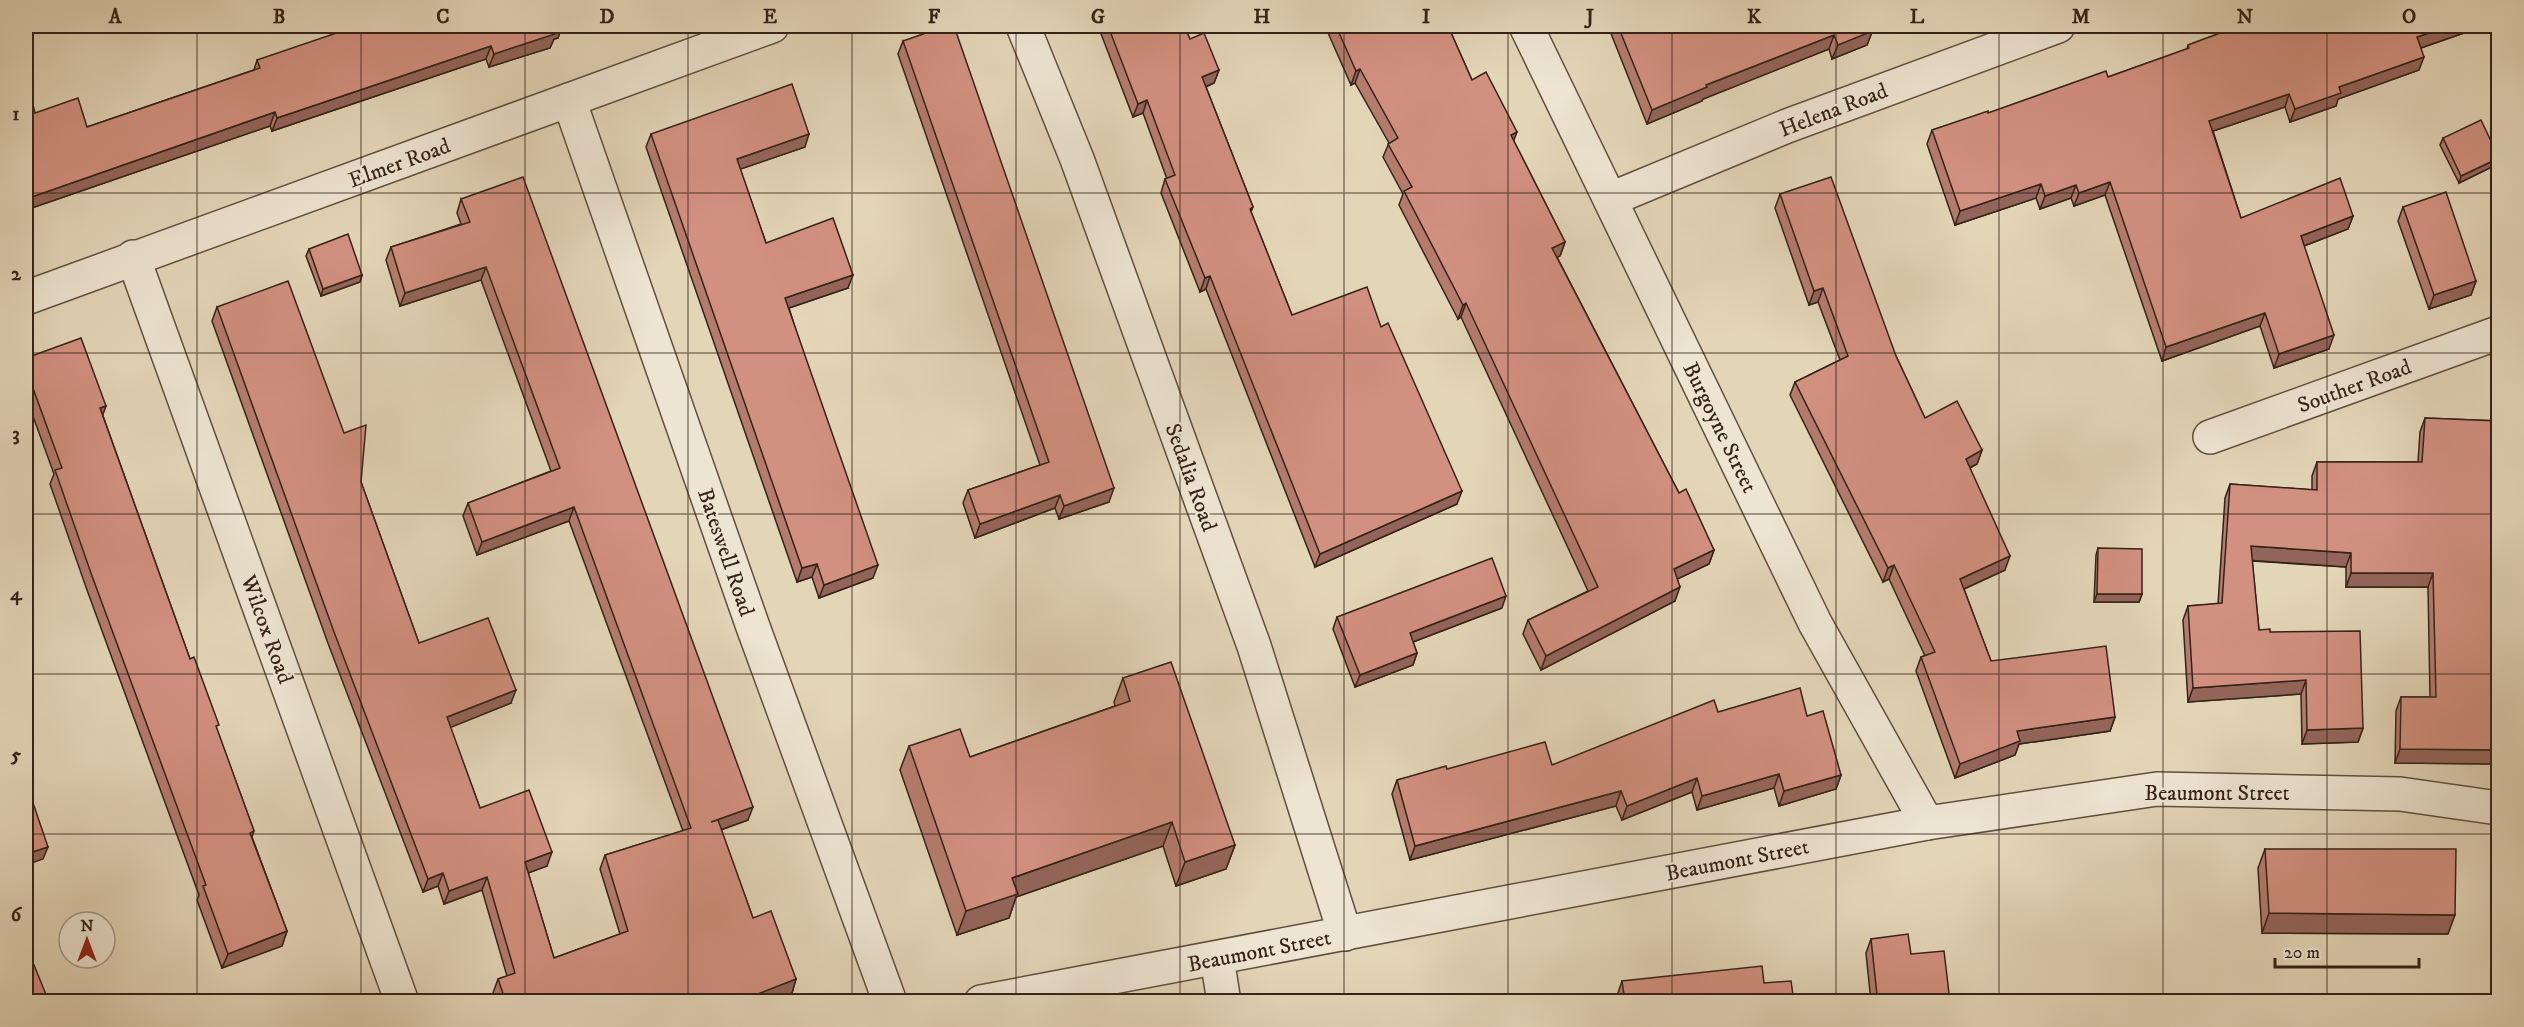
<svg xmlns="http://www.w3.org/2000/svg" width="2524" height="1027" font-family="'IM FELL DW Pica',serif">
	<rect width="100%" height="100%" fill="#e3d5b8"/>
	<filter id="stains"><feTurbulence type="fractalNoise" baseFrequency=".00333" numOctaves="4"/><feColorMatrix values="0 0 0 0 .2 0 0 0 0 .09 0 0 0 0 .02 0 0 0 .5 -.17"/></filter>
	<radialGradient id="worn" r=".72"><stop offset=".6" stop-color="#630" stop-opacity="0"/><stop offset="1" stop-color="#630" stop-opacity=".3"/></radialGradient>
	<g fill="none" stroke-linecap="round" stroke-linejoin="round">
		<defs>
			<g id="minor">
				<path d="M 1023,26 L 1077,159 L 1254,646 L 1345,934"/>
				<path d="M 1526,26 L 1815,623 L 1927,823"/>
				<path d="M 569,100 L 752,624 L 890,1002"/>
				<path d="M 1611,199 L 1787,126 L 2058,26"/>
				<path d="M 133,257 L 402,1002"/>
				<path d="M 26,298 L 772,26"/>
				<path d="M 2210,437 L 2498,333"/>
				<path d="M 1217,958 L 1224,1002"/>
				<path d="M 981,1002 L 1927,823 L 2157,789 L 2400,794 L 2498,808"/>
			</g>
		</defs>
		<use href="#minor" stroke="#604f3f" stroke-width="36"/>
		<use href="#minor" stroke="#ede4d1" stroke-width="33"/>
	</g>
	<g fill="#b57c6e" stroke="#352217" stroke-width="1.5">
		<path d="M 1098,26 L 1184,26 L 1190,39 L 1219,70 L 1214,83 L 1206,87 L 1253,207 L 1251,212 L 1292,315 L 1381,327 L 1457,504 L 1315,567 L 1206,289 L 1200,292 L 1161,193 L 1165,179 L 1167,179 L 1143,113 L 1133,117 Z"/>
		<path d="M 1325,26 L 1448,26 L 1472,80 L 1513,140 L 1565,242 L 1560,256 L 1557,257 L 1679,493 L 1714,550 L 1709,564 L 1677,579 L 1675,601 L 1541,670 L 1523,634 L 1528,620 L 1588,591 L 1461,317 L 1458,319 L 1399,205 L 1403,194 L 1383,157 L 1389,143 L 1355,83 L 1351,85 Z"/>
		<path d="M 1608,26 L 1890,26 L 1872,32 L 1867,45 L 1832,59 L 1829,49 L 1703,99 L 1702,101 L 1647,124 Z"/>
		<path d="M 2239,26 L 2484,26 L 2421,48 L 2419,70 L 2338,99 L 2336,106 L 2290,122 L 2285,107 L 2213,131 L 2241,218 L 2353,216 L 2348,229 L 2304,246 L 2329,349 L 2274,368 L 2260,326 L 2162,361 L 2105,195 L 2074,206 L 2071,198 L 2040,209 L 2036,198 L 1955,225 L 1927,144 L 1932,130 L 2108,77 L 2187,49 L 2188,45 Z"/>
		<path d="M 560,32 L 558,38 L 554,39 L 550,48 L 489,67 L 486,59 L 272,131 L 270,126 L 26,210 L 26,107 L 35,113 L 87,127 L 254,70 L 257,60 Z"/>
		<path d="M 903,41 L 1109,502 L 1059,519 L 1055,508 L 975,538 L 963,503 L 968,490 L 1040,465 L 898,54 Z"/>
		<path d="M 651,134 L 805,147 L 740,169 L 766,243 L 848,288 L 789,308 L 873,578 L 819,598 L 812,577 L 797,582 L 646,147 Z"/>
		<path d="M 2443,138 L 2499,159 L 2496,165 L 2459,183 L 2440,145 Z"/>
		<path d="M 1780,194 L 1896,356 L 1925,418 L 1982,450 L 1977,464 L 1970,468 L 2005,570 L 1964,589 L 1991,661 L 2115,717 L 2110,731 L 2019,744 L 2015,755 L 1955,778 L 1916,671 L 1921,657 L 1925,656 L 1889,579 L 1883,582 L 1790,395 L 1795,382 L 1840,360 L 1818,302 L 1809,305 L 1775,208 Z"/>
		<path d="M 461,199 L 748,820 L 721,830 L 753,918 L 796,979 L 792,993 L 768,1002 L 496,1002 L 493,993 L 498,979 L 507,976 L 482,890 L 444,904 L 438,886 L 423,892 L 329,646 L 212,321 L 217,307 L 361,482 L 419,643 L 511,703 L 450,727 L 480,808 L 547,866 L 528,873 L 554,958 L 620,934 L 600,869 L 605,855 L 683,831 L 569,521 L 477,555 L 463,516 L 468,503 L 551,471 L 481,280 L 400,306 L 386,260 L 391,247 L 461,224 L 457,213 Z"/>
		<path d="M 2403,207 L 2476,281 L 2471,295 L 2429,309 L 2398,221 Z"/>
		<path d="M 309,249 L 362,275 L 360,282 L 321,296 L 306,256 Z"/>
		<path d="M 26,358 L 103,416 L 190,659 L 217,730 L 254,831 L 252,837 L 287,931 L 282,946 L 222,968 L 197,900 L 199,895 L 87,590 L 50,484 L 54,474 L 26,397 Z"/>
		<path d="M 2425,418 L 2499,421 L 2499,764 L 2395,763 L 2396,711 L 2401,697 L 2430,697 L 2428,587 L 2346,587 L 2346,567 L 2252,561 L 2259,630 L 2270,632 L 2363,728 L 2358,742 L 2302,744 L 2301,694 L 2188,702 L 2183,620 L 2188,606 L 2218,604 L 2225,498 L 2230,484 L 2312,490 L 2312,476 L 2317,462 L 2418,462 L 2420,432 Z"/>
		<path d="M 2098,548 L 2142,594 L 2139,602 L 2094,602 L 2096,555 Z"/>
		<path d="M 1502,608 L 1413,642 L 1417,653 L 1413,665 L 1355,687 L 1333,629 L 1337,617 Z"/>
		<path d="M 1123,678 L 1235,845 L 1226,869 L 1176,886 L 1163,846 L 1016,897 L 1009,918 L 957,935 L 900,770 L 909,746 L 970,757 L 1115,706 L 1114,702 Z"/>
		<path d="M 1718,712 L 1807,716 L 1841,775 L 1836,789 L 1779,806 L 1774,788 L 1697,810 L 1692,792 L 1622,820 L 1616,806 L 1410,860 L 1392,794 L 1397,780 L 1447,769 L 1552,765 Z"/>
		<path d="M 2265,849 L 2448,934 L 2262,933 L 2258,868 Z"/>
		<path d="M 1871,939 L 1911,954 L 1950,1002 L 1871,1002 L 1866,953 Z"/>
		<path d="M 1622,981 L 1764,983 L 1794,1002 L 1583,1002 L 1583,1000 L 1617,996 Z"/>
	</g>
	<g fill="#93655a" stroke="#352217" stroke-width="1.5">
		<path d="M 26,26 L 45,26 L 26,33 Z"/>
		<path d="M 559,26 L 581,26 L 560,32 L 558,38 L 554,39 L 550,48 L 489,67 L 494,54 Z"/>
		<path d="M 1867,26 L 1890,26 L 1872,32 L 1867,45 L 1832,59 L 1838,45 Z"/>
		<path d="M 2450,26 L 2484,26 L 2412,51 L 2417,37 Z"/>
		<path d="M 1834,35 L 1829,49 L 1703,99 L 1702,101 L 1647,124 L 1652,110 L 1706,85 Z"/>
		<path d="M 491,46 L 486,59 L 272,131 L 277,118 Z"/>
		<path d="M 2424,57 L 2419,70 L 2338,99 L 2336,106 L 2290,122 L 2295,109 L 2339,87 Z"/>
		<path d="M 1360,69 L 1355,83 L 1351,85 L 1356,71 Z"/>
		<path d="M 1219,70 L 1214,83 L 1197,90 L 1202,77 Z"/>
		<path d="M 2289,94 L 2285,107 L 2204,134 L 2209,121 Z"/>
		<path d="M 1147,100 L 1143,113 L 1133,117 L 1138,104 Z"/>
		<path d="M 275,112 L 270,126 L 26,210 L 26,199 Z"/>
		<path d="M 1517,132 L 1512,145 L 1511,135 Z"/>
		<path d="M 809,134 L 805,147 L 732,172 L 737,159 Z"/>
		<path d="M 2499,158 L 2496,165 L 2459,183 L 2461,176 Z"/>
		<path d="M 2110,182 L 2105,195 L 2074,206 L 2079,193 Z"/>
		<path d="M 2041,184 L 2036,198 L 1955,225 L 1960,211 Z"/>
		<path d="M 2076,185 L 2071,198 L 2040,209 L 2045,196 Z"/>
		<path d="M 2353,216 L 2348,229 L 2296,249 L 2301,236 Z"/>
		<path d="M 1565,242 L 1560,256 L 1547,262 L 1552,248 Z"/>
		<path d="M 486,267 L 481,280 L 400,306 L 405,293 Z"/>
		<path d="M 362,275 L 360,282 L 321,296 L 323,289 Z"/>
		<path d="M 853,275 L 848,288 L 780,311 L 785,298 Z"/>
		<path d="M 1210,276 L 1206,289 L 1200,292 L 1205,278 Z"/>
		<path d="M 2476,281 L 2471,295 L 2429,309 L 2434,295 Z"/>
		<path d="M 1823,288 L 1818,302 L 1809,305 L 1814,291 Z"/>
		<path d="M 1466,303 L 1461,317 L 1458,319 L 1463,305 Z"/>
		<path d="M 2265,313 L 2260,326 L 2162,361 L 2166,347 Z"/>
		<path d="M 2334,335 L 2329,349 L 2274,368 L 2279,354 Z"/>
		<path d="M 106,406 L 101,420 L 100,408 Z"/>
		<path d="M 1982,450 L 1977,464 L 1961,472 L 1966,459 Z"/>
		<path d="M 1114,488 L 1109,502 L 1059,519 L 1064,506 Z"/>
		<path d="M 1462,491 L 1457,504 L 1315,567 L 1320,554 Z"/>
		<path d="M 1060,495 L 1055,508 L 975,538 L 980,524 Z"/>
		<path d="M 574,507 L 569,521 L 477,555 L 482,542 Z"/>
		<path d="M 2251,546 L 2351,553 L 2346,567 L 2246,560 Z"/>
		<path d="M 1714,550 L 1709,564 L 1669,583 L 1674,569 Z"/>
		<path d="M 2010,556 L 2005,570 L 1955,593 L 1960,579 Z"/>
		<path d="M 817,564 L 812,577 L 797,582 L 802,568 Z"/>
		<path d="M 878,565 L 873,578 L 819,598 L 824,585 Z"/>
		<path d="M 1894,565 L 1889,579 L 1883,582 L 1888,568 Z"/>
		<path d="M 2351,573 L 2433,573 L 2428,587 L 2346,587 Z"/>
		<path d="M 1680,587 L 1675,601 L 1541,670 L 1546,656 Z"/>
		<path d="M 2097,594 L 2142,594 L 2139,602 L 2094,602 Z"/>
		<path d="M 1506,596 L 1502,608 L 1405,645 L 1410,633 Z"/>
		<path d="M 1417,653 L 1413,665 L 1355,687 L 1360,675 Z"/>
		<path d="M 2306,680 L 2301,694 L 2188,702 L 2193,688 Z"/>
		<path d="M 516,690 L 511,703 L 442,731 L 447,717 Z"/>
		<path d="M 2115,717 L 2110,731 L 2019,744 L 2015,755 L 1955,778 L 1960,764 L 2017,731 Z"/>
		<path d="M 2363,728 L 2358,742 L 2302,744 L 2307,730 Z"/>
		<path d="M 2400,749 L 2499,750 L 2499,764 L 2395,763 Z"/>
		<path d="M 1779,774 L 1774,788 L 1697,810 L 1702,796 Z"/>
		<path d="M 1841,775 L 1836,789 L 1779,806 L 1784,791 Z"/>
		<path d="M 1697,778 L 1692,792 L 1622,820 L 1627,806 Z"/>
		<path d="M 1621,791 L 1616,806 L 1410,860 L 1415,846 Z"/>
		<path d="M 753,807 L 748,820 L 706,835 L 711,822 Z"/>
		<path d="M 1172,822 L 1163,846 L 1016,897 L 1009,918 L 957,935 L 966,911 L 1012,878 Z"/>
		<path d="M 1235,845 L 1226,869 L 1176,886 L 1185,862 Z"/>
		<path d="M 48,847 L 43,859 L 26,865 L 26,854 Z"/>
		<path d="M 552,852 L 547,866 L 520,876 L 525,862 Z"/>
		<path d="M 443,873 L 438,886 L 423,892 L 428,879 Z"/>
		<path d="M 487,877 L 482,890 L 444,904 L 449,891 Z"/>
		<path d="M 2269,913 L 2455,915 L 2448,934 L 2262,933 Z"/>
		<path d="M 287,931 L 282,946 L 222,968 L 228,954 Z"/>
		<path d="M 796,979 L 792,993 L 768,1002 L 737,1002 Z"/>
		<path d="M 1877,995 L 1886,995 L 1883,1002 L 1875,1002 Z"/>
	</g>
	<g fill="#d29080" stroke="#352217" stroke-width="1.5">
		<path d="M 357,26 L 559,26 L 553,27 L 555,34 L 494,54 L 491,46 L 277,118 L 275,112 L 26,199 L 26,107 L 33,105 L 35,113 L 78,98 L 87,127 L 260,68 L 257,60 Z"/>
		<path d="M 946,26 L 954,26 L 1114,488 L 1064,506 L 1060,495 L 980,524 L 968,490 L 1049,462 L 903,41 Z"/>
		<path d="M 1108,26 L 1184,26 L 1190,39 L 1204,33 L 1219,70 L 1202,77 L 1253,207 L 1250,209 L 1292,315 L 1367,287 L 1381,327 L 1388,323 L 1462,491 L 1320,554 L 1210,276 L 1205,278 L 1165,179 L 1175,175 L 1147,100 L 1138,104 Z"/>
		<path d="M 1336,26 L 1448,26 L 1472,80 L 1486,72 L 1517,132 L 1511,135 L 1565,242 L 1552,248 L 1679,493 L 1686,489 L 1714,550 L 1674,569 L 1680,587 L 1546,656 L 1528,620 L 1598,587 L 1466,303 L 1463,305 L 1404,191 L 1412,187 L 1388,144 L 1398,138 L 1360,69 L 1356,71 Z"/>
		<path d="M 1618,26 L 1870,26 L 1873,31 L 1838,45 L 1834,35 L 1706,85 L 1707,87 L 1652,110 Z"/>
		<path d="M 2239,26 L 2450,26 L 2417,37 L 2424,57 L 2339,87 L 2341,93 L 2295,109 L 2289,94 L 2209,121 L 2241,218 L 2340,178 L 2353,216 L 2301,236 L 2334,335 L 2279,354 L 2265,313 L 2166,347 L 2110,182 L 2079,193 L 2076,185 L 2045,196 L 2041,184 L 1960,211 L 1932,130 L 1988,111 L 1988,113 L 2106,71 L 2108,77 L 2189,48 L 2188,45 Z"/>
		<path d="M 792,84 L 809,134 L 737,159 L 766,243 L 833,218 L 853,275 L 785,298 L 878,565 L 824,585 L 817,564 L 802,568 L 651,134 Z"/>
		<path d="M 2481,120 L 2499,158 L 2461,176 L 2443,138 Z"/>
		<path d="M 523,177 L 753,807 L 711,822 L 718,820 L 753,918 L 771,911 L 796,979 L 737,1002 L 506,1002 L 498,979 L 515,973 L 487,877 L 449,891 L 443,873 L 428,879 L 334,632 L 217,307 L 288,281 L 344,433 L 366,425 L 361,482 L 419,643 L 488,618 L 516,690 L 447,717 L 480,808 L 529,790 L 552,852 L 525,862 L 554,958 L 628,931 L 605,855 L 691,828 L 574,507 L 482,542 L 468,503 L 560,468 L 486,267 L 405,293 L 391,247 L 470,222 L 461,199 Z"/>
		<path d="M 1831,177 L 1896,356 L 1925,418 L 1957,401 L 1982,450 L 1966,459 L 2010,556 L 1960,579 L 1991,661 L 2106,646 L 2115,717 L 2017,731 L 2020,741 L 1960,764 L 1921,657 L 1935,652 L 1894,565 L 1888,568 L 1795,382 L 1848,356 L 1823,288 L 1814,291 L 1780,194 Z"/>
		<path d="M 2446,192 L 2476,281 L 2434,295 L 2403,207 Z"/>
		<path d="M 348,234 L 362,275 L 323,289 L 309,249 Z"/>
		<path d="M 81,338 L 106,406 L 100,408 L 190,659 L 194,657 L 219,725 L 216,726 L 254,831 L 250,833 L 287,931 L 228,954 L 203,886 L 206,885 L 92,576 L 55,470 L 62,468 L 26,369 L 26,358 Z"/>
		<path d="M 2425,418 L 2499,421 L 2499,750 L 2400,749 L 2401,697 L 2436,697 L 2433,573 L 2351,573 L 2351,553 L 2251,546 L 2259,630 L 2270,629 L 2270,632 L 2360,631 L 2363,728 L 2307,730 L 2306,680 L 2193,688 L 2188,606 L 2222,603 L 2230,484 L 2317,490 L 2317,462 L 2422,462 Z"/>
		<path d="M 2098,548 L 2142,549 L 2142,594 L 2097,594 Z"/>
		<path d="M 1492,558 L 1506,596 L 1410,633 L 1417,653 L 1360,675 L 1337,617 Z"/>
		<path d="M 1171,662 L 1235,845 L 1185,862 L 1172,822 L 1012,878 L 1018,894 L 966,911 L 909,746 L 960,729 L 970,757 L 1130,701 L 1123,678 Z"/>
		<path d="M 1800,688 L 1807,716 L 1823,711 L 1841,775 L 1784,791 L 1779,774 L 1702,796 L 1697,778 L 1627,806 L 1621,791 L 1415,846 L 1397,780 L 1446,766 L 1447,769 L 1545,742 L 1552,765 L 1714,700 L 1718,712 Z"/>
		<path d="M 33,803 L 48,847 L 26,854 L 26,805 Z"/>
		<path d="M 2265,849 L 2456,849 L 2455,915 L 2269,913 Z"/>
		<path d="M 1908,934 L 1911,954 L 1944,951 L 1950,1002 L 1886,1002 L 1886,995 L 1877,995 L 1871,939 Z"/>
		<path d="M 34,965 L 49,1002 L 26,1002 L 26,969 Z"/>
		<path d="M 1762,966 L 1764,983 L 1791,981 L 1794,1002 L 1583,1002 L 1583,1000 L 1624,995 L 1622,981 Z"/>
	</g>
	<path fill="none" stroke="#352217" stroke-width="1.5" stroke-opacity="0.55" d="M 197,26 L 197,1002M 361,26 L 361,1002M 525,26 L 525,1002M 688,26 L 688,1002M 852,26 L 852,1002M 1016,26 L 1016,1002M 1180,26 L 1180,1002M 1344,26 L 1344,1002M 1508,26 L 1508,1002M 1672,26 L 1672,1002M 1836,26 L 1836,1002M 1999,26 L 1999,1002M 2163,26 L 2163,1002M 2327,26 L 2327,1002M 26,193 L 2498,193M 26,353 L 2498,353M 26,514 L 2498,514M 26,674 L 2498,674M 26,834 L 2498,834"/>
	<g text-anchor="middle" stroke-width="4.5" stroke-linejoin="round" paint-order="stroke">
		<g font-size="22" fill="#352217" stroke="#ede4d1">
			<text transform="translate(1833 109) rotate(-21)" y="8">Helena Road</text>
			<text transform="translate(399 162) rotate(-20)" y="8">Elmer Road</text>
			<text transform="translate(2354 385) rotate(-20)" y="8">Souther Road</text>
			<text transform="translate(1721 427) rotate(64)" y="8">Burgoyne Street</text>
			<text transform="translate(1192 477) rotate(70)" y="8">Sedalia Road</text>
			<text transform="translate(727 552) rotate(71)" y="8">Bateswell Road</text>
			<text transform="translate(268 629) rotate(70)" y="8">Wilcox Road</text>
			<text x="2217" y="800">Beaumont Street</text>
			<text transform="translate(1737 859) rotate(-11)" y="8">Beaumont Street</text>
			<text transform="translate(1259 950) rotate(-11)" y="8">Beaumont Street</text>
		</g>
	</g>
	<rect width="2524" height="1027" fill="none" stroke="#e3d5b8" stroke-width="66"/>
	<g transform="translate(87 940)"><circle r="28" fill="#ede4d1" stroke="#a39687" stroke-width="1.5"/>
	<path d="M0-4.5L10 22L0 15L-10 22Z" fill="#8f2418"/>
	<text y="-9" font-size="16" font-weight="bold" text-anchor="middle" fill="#352217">N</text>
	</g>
	<path d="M2275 958v9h144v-9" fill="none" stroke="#352217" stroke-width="3"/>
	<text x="2284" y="958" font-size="18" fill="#352217" stroke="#ede4d1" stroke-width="4.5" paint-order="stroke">20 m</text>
	<rect x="33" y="33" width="2458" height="961" fill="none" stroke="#352217" stroke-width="2"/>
	<g font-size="20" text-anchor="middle" font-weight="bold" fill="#352217">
		<text x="115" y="23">A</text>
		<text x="279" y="23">B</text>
		<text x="443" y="23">C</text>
		<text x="607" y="23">D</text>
		<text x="770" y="23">E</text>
		<text x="934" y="23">F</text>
		<text x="1098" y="23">G</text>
		<text x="1262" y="23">H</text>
		<text x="1426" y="23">I</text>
		<text x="1590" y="23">J</text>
		<text x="1754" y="23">K</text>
		<text x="1917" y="23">L</text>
		<text x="2081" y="23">M</text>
		<text x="2245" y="23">N</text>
		<text x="2409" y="23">O</text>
		<text x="16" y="120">1</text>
		<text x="16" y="280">2</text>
		<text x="16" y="440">3</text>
		<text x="16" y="600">4</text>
		<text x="16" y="761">5</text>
		<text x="16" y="921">6</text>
	</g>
	<rect width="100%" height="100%" filter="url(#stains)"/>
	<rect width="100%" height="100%" fill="url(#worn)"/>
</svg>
